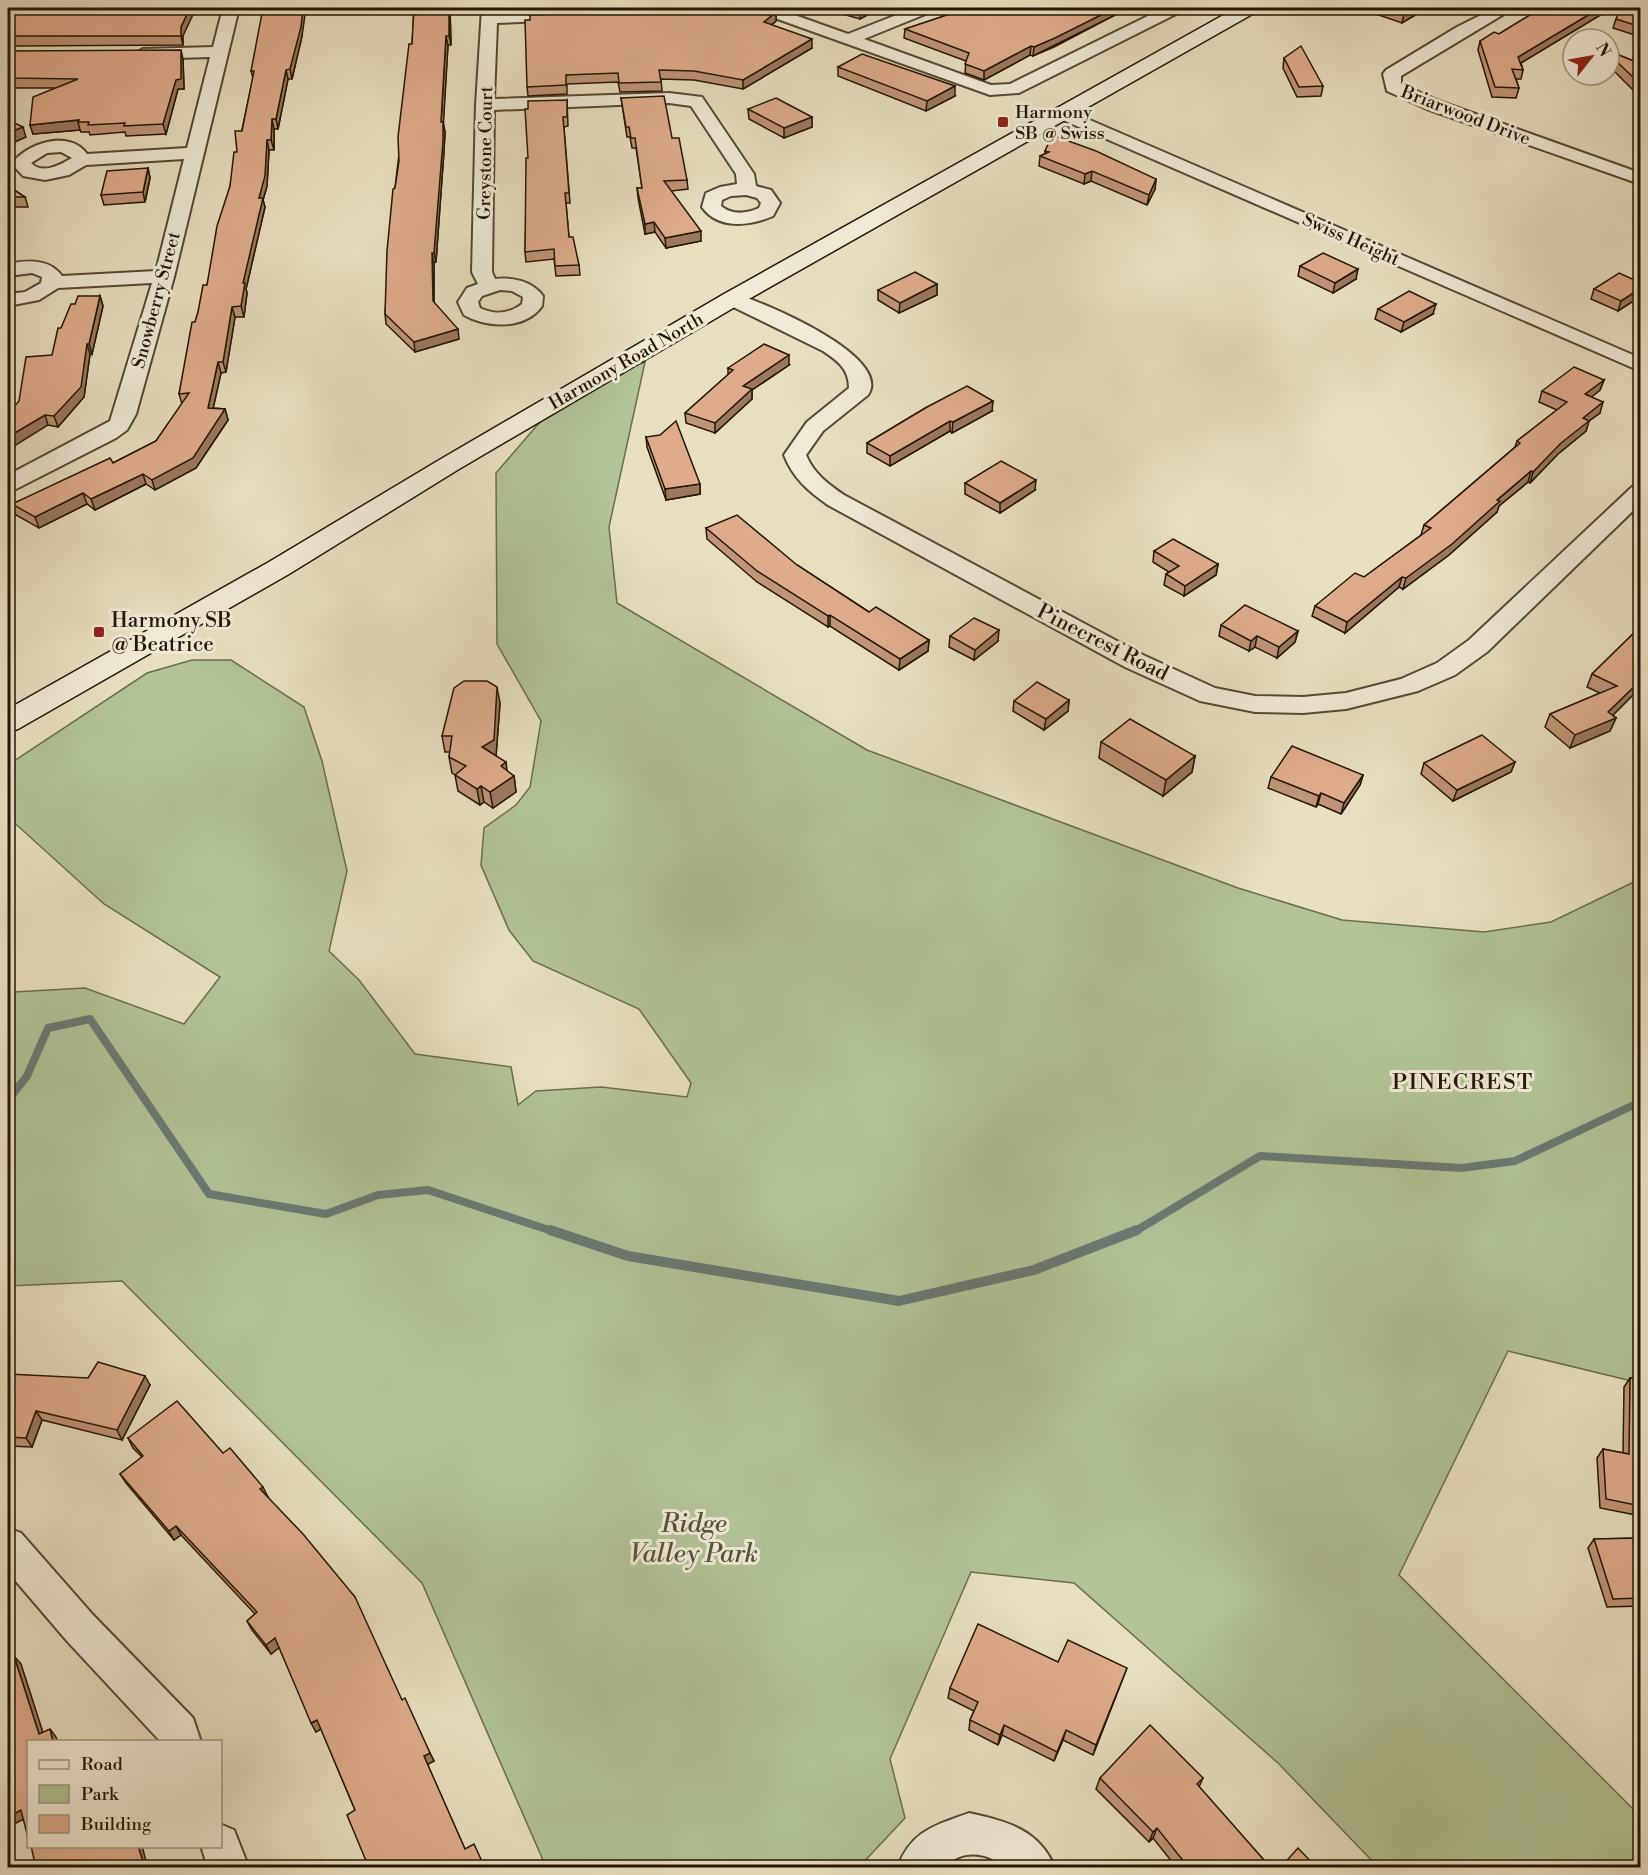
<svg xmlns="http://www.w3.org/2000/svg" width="1648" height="1875" font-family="'Libre Bodoni',serif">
	<rect width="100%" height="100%" fill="#e8dfc1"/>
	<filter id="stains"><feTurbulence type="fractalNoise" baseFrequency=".00333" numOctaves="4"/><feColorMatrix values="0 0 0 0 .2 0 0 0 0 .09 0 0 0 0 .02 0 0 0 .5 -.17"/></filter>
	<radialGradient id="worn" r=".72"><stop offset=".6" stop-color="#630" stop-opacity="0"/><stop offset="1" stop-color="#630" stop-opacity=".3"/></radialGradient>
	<path fill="#b1c397" stroke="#6a6d4e" stroke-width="1.5" d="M 645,362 L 609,527 L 617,603 L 867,750 L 1238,888 L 1342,920 L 1484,932 L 1551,922 L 1640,879 L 1640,1383 L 1508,1351 L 1399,1575 L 1640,1816 L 1640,1867 L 1378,1867 L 1279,1764 L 1074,1583 L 971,1572 L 890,1759 L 905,1818 L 859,1867 L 546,1867 L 422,1583 L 122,1281 L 8,1286 L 8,994 L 13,992 L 85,988 L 184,1024 L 220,977 L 104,904 L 8,817 L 8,765 L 147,673 L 192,660 L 231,660 L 304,707 L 322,761 L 347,871 L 329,951 L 359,980 L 415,1054 L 511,1067 L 518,1105 L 536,1091 L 601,1087 L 687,1097 L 691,1083 L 639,1009 L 533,961 L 509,930 L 481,865 L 484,828 L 516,805 L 530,787 L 541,721 L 497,644 L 496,473 L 570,387 Z"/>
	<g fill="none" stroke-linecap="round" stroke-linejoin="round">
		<g stroke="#6a7973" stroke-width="8">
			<path d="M 8,1100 L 27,1076 L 48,1028 L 90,1019 L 209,1194 L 326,1214 L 378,1195 L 428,1190 L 555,1232"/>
			<path d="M 1134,1232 L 1260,1156 L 1461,1168 L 1515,1161 L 1640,1102"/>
		</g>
		<path stroke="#6a7973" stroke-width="10" d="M 550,1230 L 628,1256 L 899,1301 L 1034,1270 L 1137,1230"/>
		<defs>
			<g id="street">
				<path d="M 223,8 L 239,8 L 174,277 L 136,414 L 127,430 L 116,438 L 16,489 L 8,491 L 8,475 L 110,421 L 152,283 L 58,288 L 39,300 L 8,306 L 8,294 L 25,292 L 41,283 L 42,277 L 32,273 L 8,276 L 8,264 C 26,260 49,258 62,276 L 156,271 L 184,159 L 86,165 L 69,175 L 45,180 L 23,176 L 12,164 C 26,143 70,129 87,154 L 187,148 L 210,57 L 143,59 L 135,54 L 143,49 L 213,47 ZM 61,152 L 72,158 C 60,165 42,175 31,163 L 47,153 Z"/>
				<path d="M 482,8 L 498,8 L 498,13 L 569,10 L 577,15 L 569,20 L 497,23 L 494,99 L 669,93 L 702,97 L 754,174 L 756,186 L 771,190 L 780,203 L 773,216 C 750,226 718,230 702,207 L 706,193 L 720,187 L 737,184 L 736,174 L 691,106 L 669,103 L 494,110 L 492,272 L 495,279 C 513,277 532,281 543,296 L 542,306 C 525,330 487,328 464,315 L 458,302 L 467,288 L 478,284 L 472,272 L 476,105 ZM 746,195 L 757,198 L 761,203 L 759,208 C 745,214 732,215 721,206 L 722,200 L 731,196 ZM 500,290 L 512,291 L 523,297 L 522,304 C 509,314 494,315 480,308 L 478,302 L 482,296 Z"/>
				<path d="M 733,8 L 775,8 L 848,34 L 914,8 L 935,8 L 933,11 L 864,39 L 991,85 L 1010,84 L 1164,8 L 1184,8 L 1182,11 L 1019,93 L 990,95 L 772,17 L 741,13 Z"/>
				<path d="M 1495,8 L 1514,8 L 1401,76 L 1401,84 L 1439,101 L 1640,173 L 1640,184 L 1427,109 L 1387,91 L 1383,74 L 1386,70 L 1457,27 Z"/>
				<path d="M 1062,108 L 1640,358 L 1640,371 L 1056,117 L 1053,113 L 1056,109 Z"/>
				<path d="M 732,293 C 759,300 894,356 868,395 L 823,431 L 806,455 C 814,474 828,484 844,495 L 1143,655 L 1215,688 L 1255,696 L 1303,697 L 1346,693 L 1401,679 L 1437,663 L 1469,640 L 1632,487 L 1640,485 L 1640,504 L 1487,652 L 1455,675 L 1418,691 L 1346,709 L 1303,713 L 1255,712 L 1200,701 L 1125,667 L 828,505 C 808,491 793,478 784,455 L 807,422 L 849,388 C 849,369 838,361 823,351 L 725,303 L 722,299 L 725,295 Z"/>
				<path d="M 8,1528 L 21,1533 L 93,1615 L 193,1718 L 201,1742 L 161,1742 L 67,1641 L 8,1572 Z"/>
				<path d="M 969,1813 C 1006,1821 1039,1829 1055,1868 L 1005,1868 C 988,1851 960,1849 944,1868 L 897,1868 C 912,1830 934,1826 969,1813 Z"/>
				<path d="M 220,1824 L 234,1830 L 249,1868 L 208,1868 L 201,1846 L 220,1846 Z"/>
			</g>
			<path id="secondary" d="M 1236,8 L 1258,8 L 1256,12 L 740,304 L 459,469 L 289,574 L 18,729 L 8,732 L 8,709 L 269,562 L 441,459 L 724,294 Z"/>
		</defs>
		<use href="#street" stroke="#544934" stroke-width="4"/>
		<use href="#secondary" stroke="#231705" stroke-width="3"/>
		<use href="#street" fill="#f0ead7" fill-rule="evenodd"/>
		<use href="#secondary" fill="#f0ead7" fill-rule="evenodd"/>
	</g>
	<g fill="#c09478" stroke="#231705" stroke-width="1.5">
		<path d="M 8,8 L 183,36 L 183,45 L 9,46 L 8,45 Z"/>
		<path d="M 414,8 L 450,8 L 451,45 L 448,45 L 443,122 L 445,132 L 444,151 L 436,262 L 434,263 L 434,303 L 459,339 L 415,352 L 386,324 L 385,314 L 395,188 L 412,44 Z"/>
		<path d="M 529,8 L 583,8 L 529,10 Z"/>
		<path d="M 776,8 L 793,8 L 788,11 Z"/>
		<path d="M 821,8 L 880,8 L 860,19 Z"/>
		<path d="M 938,8 L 1128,8 L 1127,9 L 1054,47 L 1033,56 L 1030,55 L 984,80 L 965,73 L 966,61 L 904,38 L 905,29 L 953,13 Z"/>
		<path d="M 1364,8 L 1427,8 L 1402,23 L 1364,10 Z"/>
		<path d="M 1541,8 L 1612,8 L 1521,63 L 1523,70 L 1521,79 L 1516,79 L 1519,88 L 1516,98 L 1492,97 L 1478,50 L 1480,41 L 1499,34 Z"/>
		<path d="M 1641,8 L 1641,37 L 1613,28 L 1616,19 Z"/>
		<path d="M 776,12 L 776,21 L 772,25 L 812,48 L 743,89 L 694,80 L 661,79 L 662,91 L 620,92 L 618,82 L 567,84 L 567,94 L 528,96 L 527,87 Z"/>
		<path d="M 302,36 L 292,79 L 288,79 L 278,129 L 274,129 L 274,150 L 269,150 L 267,186 L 263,200 L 265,207 L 246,289 L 247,293 L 244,317 L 235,317 L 226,372 L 221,373 L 213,408 L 225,409 L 228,420 L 196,468 L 155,490 L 146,484 L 95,510 L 87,504 L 39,528 L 16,515 L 12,504 L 113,463 L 156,441 L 182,404 L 179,394 L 195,322 L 207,285 L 230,186 L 253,78 L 251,71 Z"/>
		<path d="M 8,51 L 183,59 L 184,89 L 178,89 L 166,134 L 126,136 L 125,132 L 90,135 L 89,132 L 81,132 L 80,130 L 33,134 L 30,125 L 55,88 L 8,88 Z"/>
		<path d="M 1609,51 L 1641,64 L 1641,98 L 1609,66 Z"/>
		<path d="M 1284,58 L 1323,86 L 1321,96 L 1297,97 L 1283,68 Z"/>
		<path d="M 838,67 L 955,96 L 926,111 L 838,76 Z"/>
		<path d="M 621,98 L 672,138 L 687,180 L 688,189 L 671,191 L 701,241 L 666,248 L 655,232 L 645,234 L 638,198 L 637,188 L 642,188 L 636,148 L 632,148 L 630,137 L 627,137 Z"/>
		<path d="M 567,100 L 568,126 L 564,127 L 570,203 L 566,203 L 569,237 L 579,265 L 580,275 L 556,276 L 554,259 L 526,262 L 525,252 L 528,158 Z"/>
		<path d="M 748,109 L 812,117 L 812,127 L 784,138 L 749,119 Z"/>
		<path d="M 1045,151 L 1156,179 L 1155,189 L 1147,205 L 1091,181 L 1084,184 L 1039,166 L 1040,156 L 1045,154 Z"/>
		<path d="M 148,168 L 150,178 L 145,202 L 104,205 L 101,195 Z"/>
		<path d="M 8,186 L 25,197 L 28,207 L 8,207 Z"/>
		<path d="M 1300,266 L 1356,279 L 1333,293 L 1298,276 Z"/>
		<path d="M 1641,283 L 1641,296 L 1618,311 L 1591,299 L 1594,289 Z"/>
		<path d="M 937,284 L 937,295 L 899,313 L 878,300 L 878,290 Z"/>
		<path d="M 100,296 L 103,306 L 92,354 L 90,354 L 84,397 L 58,427 L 48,425 L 19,401 L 52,355 L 75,304 Z"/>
		<path d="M 1378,309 L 1433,314 L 1401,332 L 1375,319 Z"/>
		<path d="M 789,365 L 752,390 L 752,399 L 715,433 L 686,423 L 685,413 L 728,375 L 728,368 Z"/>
		<path d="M 1604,380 L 1600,390 L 1591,397 L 1600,413 L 1589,421 L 1586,431 L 1558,454 L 1530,483 L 1528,482 L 1499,506 L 1497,512 L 1449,555 L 1403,589 L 1399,587 L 1345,633 L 1312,616 L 1315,606 L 1364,577 L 1421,535 L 1424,525 L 1515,447 L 1517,441 L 1557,410 L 1539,402 L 1542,391 Z"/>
		<path d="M 927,407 L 992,411 L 952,433 L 950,431 L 890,466 L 867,453 L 867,443 Z"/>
		<path d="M 646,437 L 700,484 L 700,494 L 666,500 L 647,447 Z"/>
		<path d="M 965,483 L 1035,490 L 1000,513 L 965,494 Z"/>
		<path d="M 706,528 L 797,565 L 869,612 L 929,640 L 928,651 L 899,670 L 830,626 L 828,627 L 757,582 L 707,539 Z"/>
		<path d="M 1154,551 L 1218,564 L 1216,575 L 1184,596 L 1164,585 L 1166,574 L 1169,572 L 1153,562 Z"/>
		<path d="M 1221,625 L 1298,631 L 1295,642 L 1277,658 L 1255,647 L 1249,651 L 1219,636 Z"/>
		<path d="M 1641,626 L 1641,687 L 1613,715 L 1616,718 L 1610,731 L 1570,748 L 1545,727 L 1550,714 L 1600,693 L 1587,687 L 1592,674 Z"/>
		<path d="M 950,636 L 998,641 L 974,660 L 949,647 Z"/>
		<path d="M 1069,700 L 1068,711 L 1044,730 L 1013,711 L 1014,701 Z"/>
		<path d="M 500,703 L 496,756 L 507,771 L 514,776 L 516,792 L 493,808 L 484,802 L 480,805 L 458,791 L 455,775 L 452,773 L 449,757 L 450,752 L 445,752 L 442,736 Z"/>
		<path d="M 1101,742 L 1195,756 L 1192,772 L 1163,796 L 1099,758 Z"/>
		<path d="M 1515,762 L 1511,772 L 1453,801 L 1421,774 L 1424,763 Z"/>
		<path d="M 1363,775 L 1360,785 L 1341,814 L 1318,804 L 1316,807 L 1268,788 L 1271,777 Z"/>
		<path d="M 8,1374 L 150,1385 L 122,1440 L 42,1420 L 32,1447 L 8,1446 Z"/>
		<path d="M 1630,1378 L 1641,1380 L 1641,1516 L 1600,1508 L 1597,1458 L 1603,1449 L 1623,1453 L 1624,1387 Z"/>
		<path d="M 128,1438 L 223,1453 L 268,1497 L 402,1700 L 434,1761 L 427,1764 L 465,1849 L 485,1868 L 355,1810 L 321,1729 L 316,1732 L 279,1647 L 271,1654 L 252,1630 L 247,1621 L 255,1614 L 181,1535 L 174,1540 L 126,1483 L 120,1474 L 142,1457 L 133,1448 Z"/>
		<path d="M 1641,1538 L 1641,1606 L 1607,1607 L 1588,1548 L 1594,1539 Z"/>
		<path d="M 1641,1640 L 1641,1654 L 1636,1646 Z"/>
		<path d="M 1058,1662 L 1123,1678 L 1093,1755 L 1063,1740 L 1054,1761 L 1002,1735 L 998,1745 L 969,1730 L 970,1720 L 974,1711 L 948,1698 L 950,1688 Z"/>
		<path d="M 1641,1669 L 1641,1682 L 1636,1675 Z"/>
		<path d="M 1100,1778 L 1203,1778 L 1199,1787 L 1271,1868 L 1177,1868 L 1153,1838 L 1149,1842 L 1096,1789 Z"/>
	</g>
	<g fill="#9c7861" stroke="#231705" stroke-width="1.5">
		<path d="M 190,8 L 196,8 L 183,36 L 183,45 L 181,36 L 181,27 Z"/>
		<path d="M 303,8 L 306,8 L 302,36 L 292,79 L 290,69 Z"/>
		<path d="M 449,8 L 450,8 L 451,45 L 449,36 Z"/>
		<path d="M 866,8 L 880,8 L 860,19 L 860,11 Z"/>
		<path d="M 1115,8 L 1128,8 L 1127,9 L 1033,56 L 1034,47 Z"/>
		<path d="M 1414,8 L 1427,8 L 1402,23 L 1404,14 Z"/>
		<path d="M 1600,8 L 1612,8 L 1516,66 L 1518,57 Z"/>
		<path d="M 776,12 L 776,21 L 764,31 L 764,22 Z"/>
		<path d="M 446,36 L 448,45 L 443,132 L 441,122 Z"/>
		<path d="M 812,39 L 812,48 L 743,89 L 743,80 Z"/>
		<path d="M 1031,46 L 1030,55 L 984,80 L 984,71 Z"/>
		<path d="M 181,50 L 183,59 L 184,89 L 178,89 L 166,134 L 163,124 Z"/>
		<path d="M 286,70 L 288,79 L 278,129 L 276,119 Z"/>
		<path d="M 955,86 L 955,96 L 926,111 L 927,101 Z"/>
		<path d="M 812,117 L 812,127 L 784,138 L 784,128 Z"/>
		<path d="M 272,119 L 274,129 L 274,150 L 271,140 Z"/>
		<path d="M 79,120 L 78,122 L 80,130 L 33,134 L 30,125 Z"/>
		<path d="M 443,122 L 445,132 L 444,151 L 436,262 L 434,253 Z"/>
		<path d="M 23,127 L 26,137 L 8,145 L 8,133 Z"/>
		<path d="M 267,140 L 269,150 L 267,186 L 263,200 L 265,207 L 246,289 L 247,293 L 244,317 L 241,306 L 243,283 L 259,198 Z"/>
		<path d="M 148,168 L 150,178 L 145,202 L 143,192 Z"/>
		<path d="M 1092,171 L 1091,181 L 1084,184 L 1085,174 Z"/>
		<path d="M 1156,179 L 1155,189 L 1147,205 L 1149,195 Z"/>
		<path d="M 654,222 L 655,232 L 645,234 L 645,224 Z"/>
		<path d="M 701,231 L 701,241 L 666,248 L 665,238 Z"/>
		<path d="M 432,253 L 434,263 L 434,311 L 433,301 Z"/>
		<path d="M 1358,269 L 1356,279 L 1333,293 L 1335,283 Z"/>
		<path d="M 937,284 L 937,295 L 899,313 L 900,303 Z"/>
		<path d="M 1641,288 L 1641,296 L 1618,311 L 1621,301 Z"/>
		<path d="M 100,296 L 103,306 L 92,354 L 89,344 Z"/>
		<path d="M 1436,304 L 1433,314 L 1401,332 L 1404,322 Z"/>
		<path d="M 232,307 L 235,317 L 226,372 L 223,362 Z"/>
		<path d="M 458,329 L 459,339 L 415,352 L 414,342 Z"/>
		<path d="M 87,344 L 90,354 L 84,397 L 58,427 L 54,416 Z"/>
		<path d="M 789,355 L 789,365 L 752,390 L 752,399 L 715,433 L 715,423 L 743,386 Z"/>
		<path d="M 218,362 L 221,373 L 211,418 L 208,408 Z"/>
		<path d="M 1604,380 L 1600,390 L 1582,405 L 1585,394 Z"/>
		<path d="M 993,401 L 992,411 L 952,433 L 953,422 Z"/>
		<path d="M 1603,402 L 1600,413 L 1589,421 L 1586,431 L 1558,454 L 1530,483 L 1533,472 L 1583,418 Z"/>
		<path d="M 225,409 L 228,420 L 196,468 L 155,490 L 152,480 Z"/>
		<path d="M 45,415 L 48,425 L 8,450 L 8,437 Z"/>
		<path d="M 950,421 L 950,431 L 890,466 L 890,456 Z"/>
		<path d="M 1531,471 L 1528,482 L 1499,506 L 1497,512 L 1449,555 L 1403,589 L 1406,578 Z"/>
		<path d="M 143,474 L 146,484 L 95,510 L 91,499 Z"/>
		<path d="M 1036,480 L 1035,490 L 1000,513 L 1000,503 Z"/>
		<path d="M 700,484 L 700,494 L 666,500 L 665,489 Z"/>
		<path d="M 83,493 L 87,504 L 39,528 L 35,517 Z"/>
		<path d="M 8,542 L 11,551 L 8,552 Z"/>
		<path d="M 1218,564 L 1216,575 L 1184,596 L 1185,586 Z"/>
		<path d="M 1402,577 L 1399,587 L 1345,633 L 1347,622 Z"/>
		<path d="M 830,615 L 830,626 L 828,627 L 828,616 Z"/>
		<path d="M 999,630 L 998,641 L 974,660 L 975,650 Z"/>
		<path d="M 1298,631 L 1295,642 L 1277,658 L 1279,647 Z"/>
		<path d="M 1257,636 L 1255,647 L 1249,651 L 1251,641 Z"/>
		<path d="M 929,640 L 928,651 L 899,670 L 900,659 Z"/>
		<path d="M 1641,680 L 1641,687 L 1606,722 L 1616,718 L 1610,731 L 1570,748 L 1575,735 L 1608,712 Z"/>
		<path d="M 497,687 L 500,703 L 496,756 L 482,747 Z"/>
		<path d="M 1069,700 L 1068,711 L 1044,730 L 1046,719 Z"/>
		<path d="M 1195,756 L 1192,772 L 1163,796 L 1166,780 Z"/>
		<path d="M 506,762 L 508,778 L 501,766 Z"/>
		<path d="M 1515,762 L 1511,772 L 1453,801 L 1457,790 Z"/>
		<path d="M 1363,775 L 1360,785 L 1341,814 L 1344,803 Z"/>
		<path d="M 514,776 L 516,792 L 493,808 L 490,792 Z"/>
		<path d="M 481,786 L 484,802 L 480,805 L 477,789 Z"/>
		<path d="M 1321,793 L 1318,804 L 1316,807 L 1319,796 Z"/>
		<path d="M 145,1376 L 150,1385 L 122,1440 L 117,1430 Z"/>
		<path d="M 36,1411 L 42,1420 L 32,1447 L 26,1438 Z"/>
		<path d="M 263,1487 L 268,1497 L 260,1489 Z"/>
		<path d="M 176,1526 L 181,1535 L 174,1540 L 169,1531 Z"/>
		<path d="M 275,1638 L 280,1647 L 271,1654 L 266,1645 Z"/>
		<path d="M 14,1656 L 21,1664 L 46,1742 L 39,1734 Z"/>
		<path d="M 1127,1668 L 1123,1678 L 1093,1755 L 1096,1745 Z"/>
		<path d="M 317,1720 L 322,1728 L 316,1732 L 311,1723 Z"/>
		<path d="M 1004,1725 L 1002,1735 L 998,1745 L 1000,1735 Z"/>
		<path d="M 50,1729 L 56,1737 L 58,1742 L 53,1742 Z"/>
		<path d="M 1066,1730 L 1063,1740 L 1054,1761 L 1057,1752 Z"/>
		<path d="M 430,1753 L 434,1761 L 427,1765 L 424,1756 Z"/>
		<path d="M 21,1810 L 28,1817 L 8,1827 L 8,1817 Z"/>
		<path d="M 1157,1828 L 1153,1838 L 1149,1842 L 1153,1832 Z"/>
		<path d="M 138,1846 L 142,1846 L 148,1868 L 145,1868 Z"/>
	</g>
	<g fill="#dfac8b" stroke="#231705" stroke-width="1.5">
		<path d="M 8,8 L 22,8 L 70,11 L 75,8 L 190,8 L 181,27 L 181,36 L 8,36 Z"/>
		<path d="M 263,8 L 303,8 L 301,27 L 290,69 L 286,70 L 276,119 L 272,119 L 271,140 L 267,140 L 265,176 L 259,198 L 263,198 L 243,283 L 245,283 L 241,306 L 232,307 L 223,362 L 218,362 L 208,408 L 225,409 L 193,458 L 152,480 L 143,474 L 91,499 L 83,493 L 35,517 L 12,504 L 110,458 L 113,463 L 156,441 L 189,393 L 179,394 L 192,322 L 195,322 L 198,312 L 203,285 L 207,285 L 217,226 L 230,186 L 234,152 L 237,152 L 235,131 L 242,131 L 254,71 L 251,71 Z"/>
		<path d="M 414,8 L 449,8 L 449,36 L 446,36 L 441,122 L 443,122 L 443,141 L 434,253 L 432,253 L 433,301 L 458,329 L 414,342 L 385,314 L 387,251 L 393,189 L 395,188 L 399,161 L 398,137 L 409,44 L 412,44 Z"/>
		<path d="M 696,8 L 749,8 L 776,12 L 764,22 L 812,39 L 743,80 L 694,71 L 659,70 L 661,82 L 619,83 L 618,73 L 566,75 L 566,85 L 527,87 L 525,20 L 530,20 L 530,15 Z"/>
		<path d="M 850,8 L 866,8 L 860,11 Z"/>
		<path d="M 960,8 L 1115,8 L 1055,38 L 1034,47 L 1031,46 L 984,71 L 965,64 L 969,53 L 905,29 L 965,9 Z"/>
		<path d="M 1385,8 L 1414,8 L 1404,14 Z"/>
		<path d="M 1541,8 L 1600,8 L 1518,57 L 1523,70 L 1512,69 L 1519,88 L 1495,87 L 1480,41 L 1494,32 L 1499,34 Z"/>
		<path d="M 1621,8 L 1641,8 L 1641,27 L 1616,19 Z"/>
		<path d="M 1301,46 L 1323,86 L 1299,87 L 1284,58 Z"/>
		<path d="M 181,50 L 181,79 L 176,80 L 163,124 L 124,126 L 125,123 L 88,125 L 89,122 L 78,122 L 79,120 L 30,125 L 33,97 L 78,79 L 8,78 L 8,51 Z"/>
		<path d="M 1609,51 L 1641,64 L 1641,85 L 1609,54 Z"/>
		<path d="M 862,54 L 955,86 L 927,101 L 838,67 Z"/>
		<path d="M 664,96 L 672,138 L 679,138 L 687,180 L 664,181 L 701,231 L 665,238 L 654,222 L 645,224 L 637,188 L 642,188 L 635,138 L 631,138 L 629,127 L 626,127 L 621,98 Z"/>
		<path d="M 776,98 L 812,117 L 784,128 L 748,109 Z"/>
		<path d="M 567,100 L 567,117 L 563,117 L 569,193 L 565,193 L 569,237 L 573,237 L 579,265 L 555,266 L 554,249 L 525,252 L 526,158 L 528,158 L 525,109 L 528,109 L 528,101 Z"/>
		<path d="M 8,120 L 23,127 L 8,133 Z"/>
		<path d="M 1052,135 L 1096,151 L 1156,179 L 1149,195 L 1092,171 L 1085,174 L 1040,156 L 1049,152 L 1045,151 Z"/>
		<path d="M 148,168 L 143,192 L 101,195 L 107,171 Z"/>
		<path d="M 8,186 L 25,197 L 8,197 Z"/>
		<path d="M 1323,253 L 1358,269 L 1335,283 L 1300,266 Z"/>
		<path d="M 915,272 L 937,284 L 900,303 L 878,290 Z"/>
		<path d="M 1619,273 L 1641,283 L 1641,288 L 1621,301 L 1594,289 Z"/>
		<path d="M 1409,291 L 1436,304 L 1404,322 L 1378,309 Z"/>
		<path d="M 78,296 L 100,296 L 89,344 L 87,344 L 81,387 L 54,416 L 45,415 L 8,437 L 8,414 L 19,401 L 26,357 L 52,355 L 58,328 L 61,328 L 71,304 L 75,304 Z"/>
		<path d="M 764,344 L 789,355 L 743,386 L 752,389 L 715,423 L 685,413 L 733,370 L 728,368 Z"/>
		<path d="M 1574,367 L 1604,380 L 1585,394 L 1603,402 L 1583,418 L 1589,421 L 1561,443 L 1533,472 L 1531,471 L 1497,500 L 1500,501 L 1452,544 L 1406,578 L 1402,577 L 1347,622 L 1315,606 L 1355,573 L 1364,577 L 1431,528 L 1424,525 L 1520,443 L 1517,441 L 1567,402 L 1542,391 Z"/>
		<path d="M 967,386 L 993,401 L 953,422 L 950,421 L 890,456 L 867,443 L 927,407 Z"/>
		<path d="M 676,421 L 700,484 L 665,489 L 646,437 L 660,435 Z"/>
		<path d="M 1001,461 L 1036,480 L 1000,503 L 965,483 Z"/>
		<path d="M 737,515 L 797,565 L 869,612 L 876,607 L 929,640 L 900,659 L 830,615 L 828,616 L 757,571 L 706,528 Z"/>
		<path d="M 1173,539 L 1218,564 L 1185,586 L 1166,574 L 1179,566 L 1154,551 Z"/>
		<path d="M 1245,605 L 1298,631 L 1279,647 L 1257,636 L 1251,641 L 1221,625 Z"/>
		<path d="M 974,618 L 999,630 L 975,650 L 950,636 Z"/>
		<path d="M 1641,626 L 1641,680 L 1608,712 L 1616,718 L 1575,735 L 1550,714 L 1617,686 L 1592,674 Z"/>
		<path d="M 464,681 L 487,681 L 497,687 L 494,740 L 482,747 L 506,762 L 501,766 L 514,776 L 490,792 L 481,786 L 477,789 L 455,775 L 466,766 L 449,757 L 452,736 L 442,736 L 454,688 Z"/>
		<path d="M 1037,682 L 1069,700 L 1046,719 L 1014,701 Z"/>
		<path d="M 1130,719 L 1195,756 L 1166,780 L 1101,742 Z"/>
		<path d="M 1482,735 L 1515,762 L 1457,790 L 1424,763 Z"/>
		<path d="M 1292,746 L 1363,775 L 1344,803 L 1321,793 L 1319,796 L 1271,777 Z"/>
		<path d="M 98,1362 L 145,1376 L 117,1430 L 36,1411 L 26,1438 L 8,1437 L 8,1374 L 88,1378 Z"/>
		<path d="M 1630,1378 L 1641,1380 L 1641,1506 L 1606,1499 L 1603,1449 L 1629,1454 Z"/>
		<path d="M 177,1401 L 223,1453 L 230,1448 L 263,1487 L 260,1489 L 303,1534 L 355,1597 L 402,1700 L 405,1698 L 430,1753 L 424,1756 L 465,1849 L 474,1844 L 485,1868 L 369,1868 L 347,1815 L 355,1810 L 317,1720 L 311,1723 L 275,1638 L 266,1645 L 247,1621 L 257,1612 L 176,1526 L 169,1531 L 120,1474 L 143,1456 L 128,1438 Z"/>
		<path d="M 1641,1538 L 1641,1598 L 1613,1599 L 1594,1539 Z"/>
		<path d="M 978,1624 L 1058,1662 L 1068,1640 L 1127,1668 L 1096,1745 L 1066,1730 L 1057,1752 L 1004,1725 L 1000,1735 L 970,1720 L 978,1702 L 950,1688 Z"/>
		<path d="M 14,1656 L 39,1734 L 50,1729 L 53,1742 L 28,1742 L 28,1838 L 21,1810 L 8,1817 L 8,1659 Z"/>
		<path d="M 1150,1725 L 1203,1778 L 1197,1784 L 1271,1868 L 1189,1868 L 1157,1828 L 1153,1832 L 1100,1778 Z"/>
		<path d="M 31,1846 L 138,1846 L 145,1868 L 36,1868 Z"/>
		<path d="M 1298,1848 L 1317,1868 L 1280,1868 Z"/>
	</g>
	<g fill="#8f2418" stroke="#f0ead7" stroke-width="2">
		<rect x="997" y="116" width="12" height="12" rx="3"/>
		<rect x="93" y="626" width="12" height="12" rx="3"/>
	</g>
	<g text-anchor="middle" stroke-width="6" stroke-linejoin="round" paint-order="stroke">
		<g font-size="18" fill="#231705" stroke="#f0ead7" text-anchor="start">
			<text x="1015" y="118">Harmony<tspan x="1015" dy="21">SB @ Swiss</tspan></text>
		</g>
		<g font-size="18" fill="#231705" stroke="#f0ead7">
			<text transform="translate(1466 115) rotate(21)" y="6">Briarwood Drive</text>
			<text transform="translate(485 153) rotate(-89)" y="6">Greystone Court</text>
			<text transform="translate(1351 239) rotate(24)" y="6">Swiss Height</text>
			<text transform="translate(156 300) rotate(-75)" y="6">Snowberry Street</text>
			<text transform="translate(626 361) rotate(-30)" y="6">Harmony Road North</text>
		</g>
		<g font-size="21" fill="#231705" stroke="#f0ead7" text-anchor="start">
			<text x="111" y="627">Harmony SB<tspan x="111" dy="24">@ Beatrice</tspan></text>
		</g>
		<g font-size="21" fill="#231705" stroke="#f0ead7">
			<text transform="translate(1103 642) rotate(27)" y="7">Pinecrest Road</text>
		</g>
		<g font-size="22" letter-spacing="1.5" fill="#231705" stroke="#f0ead7">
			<text x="1463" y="1089">PINECREST</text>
		</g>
		<g font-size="26" font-style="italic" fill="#555338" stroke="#f0ead7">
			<text x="694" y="1532">Ridge<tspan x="694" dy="30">Valley Park</tspan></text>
		</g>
	</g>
	<rect width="1648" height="1875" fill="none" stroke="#e8dfc1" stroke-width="30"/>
	<rect x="9" y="9" width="1630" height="1857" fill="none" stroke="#231705" stroke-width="3"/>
	<rect x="15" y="15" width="1618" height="1845" fill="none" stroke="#231705" stroke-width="1.5"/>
	<rect x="27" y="1740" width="195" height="108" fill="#f0ead7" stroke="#9e9683" stroke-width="1.5"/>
	<rect x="39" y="1760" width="30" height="9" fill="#f0ead7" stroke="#9e9683" stroke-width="1.5"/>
	<text x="81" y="1770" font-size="18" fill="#231705">Road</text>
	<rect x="39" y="1785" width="30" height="18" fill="#b1c397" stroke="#9e9683" stroke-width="1.5"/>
	<text x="81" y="1800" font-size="18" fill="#231705">Park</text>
	<rect x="39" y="1815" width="30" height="18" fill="#dfac8b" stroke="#9e9683" stroke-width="1.5"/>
	<text x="81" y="1830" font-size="18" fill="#231705">Building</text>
	<g transform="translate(1591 57) rotate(59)"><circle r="28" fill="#f0ead7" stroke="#9e9683" stroke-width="1.5"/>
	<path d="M0-4.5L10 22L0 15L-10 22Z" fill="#8f2418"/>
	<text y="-9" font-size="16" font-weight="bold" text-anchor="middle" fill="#231705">N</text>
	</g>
	<rect width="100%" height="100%" filter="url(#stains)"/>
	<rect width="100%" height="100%" fill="url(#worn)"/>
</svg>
